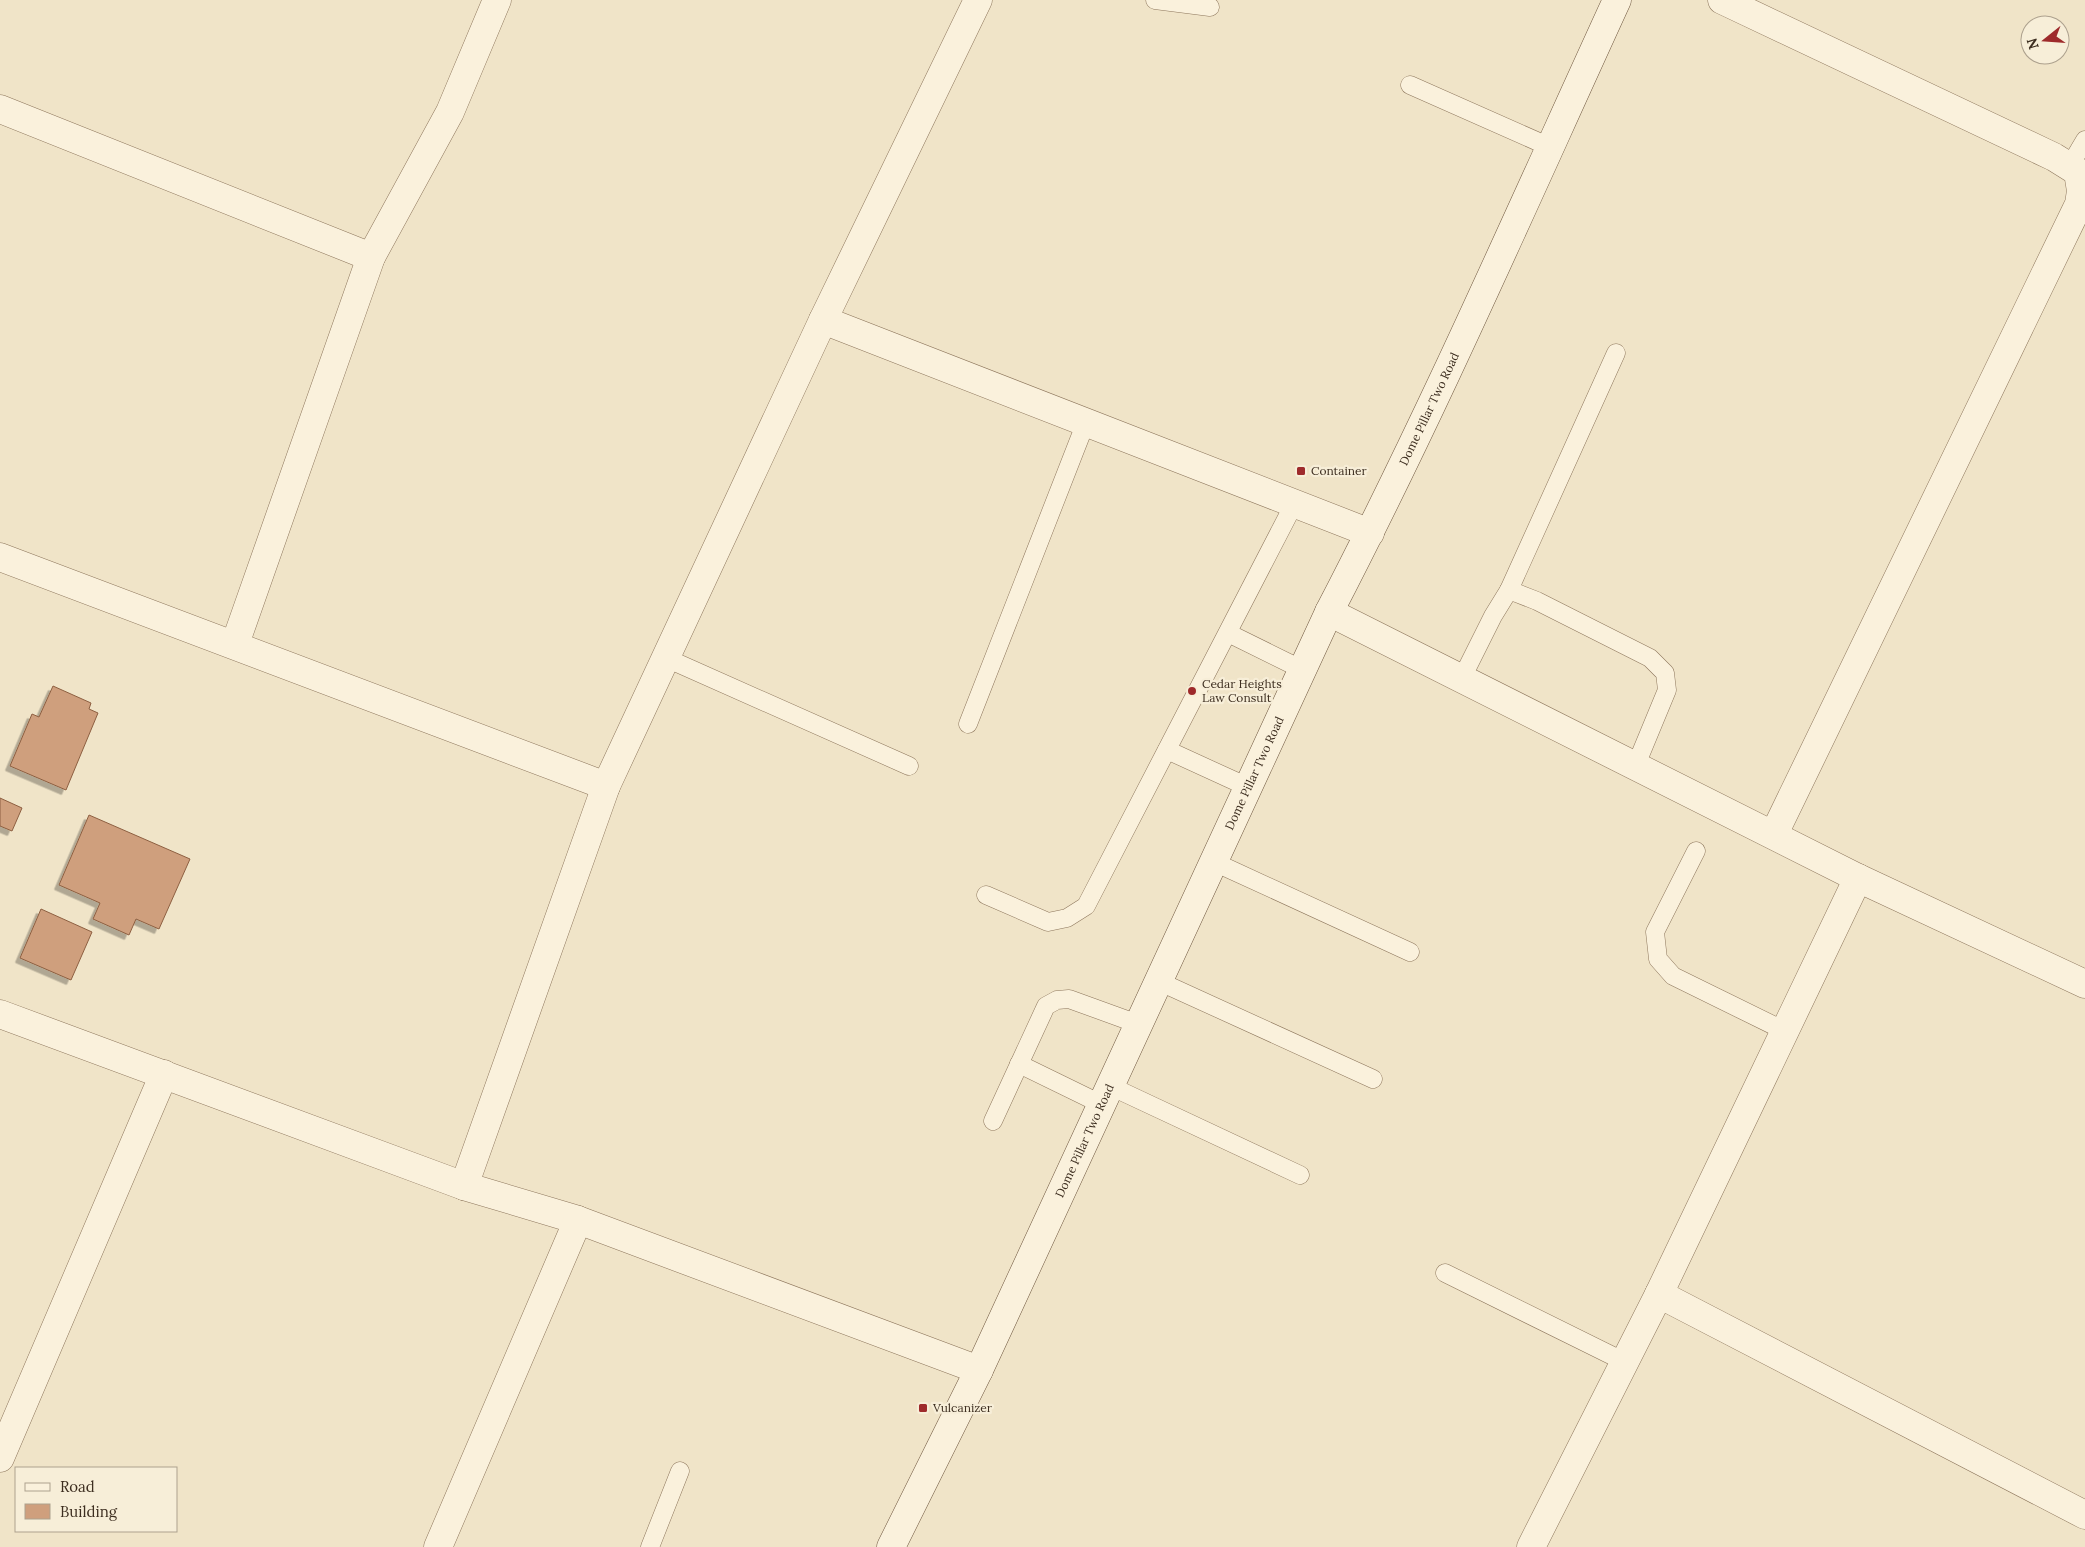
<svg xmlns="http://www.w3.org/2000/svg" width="2085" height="1547" font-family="Lora,serif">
	<defs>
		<filter id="shadow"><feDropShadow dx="-4.5" dy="4.5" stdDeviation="0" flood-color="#0004"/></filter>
	</defs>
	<rect width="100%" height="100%" fill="#f0e4c8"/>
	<g fill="#cf9f7d" stroke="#8d5f41" filter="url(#shadow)">
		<path d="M 53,686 L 91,703 L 89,709 L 98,713 L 66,790 L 10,766 L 32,714 L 39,717 Z"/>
		<path d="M 0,798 L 22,808 L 12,831 L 0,826 Z"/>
		<path d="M 89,815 L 190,859 L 159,929 L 136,919 L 129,935 L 93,919 L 100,903 L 59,885 Z"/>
		<path d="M 41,909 L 92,932 L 71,980 L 20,958 Z"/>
	</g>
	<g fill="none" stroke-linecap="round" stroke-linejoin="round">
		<defs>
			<g id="lane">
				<path d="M 1155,0 L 1210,7"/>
				<path d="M 1410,85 L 1550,147"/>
				<path d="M 2069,167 L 2085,140"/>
				<path d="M 1509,590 L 1616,353"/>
				<path d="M 1228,633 L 1303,670"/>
				<path d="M 666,658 L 909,766"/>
				<path d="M 1462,678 L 1493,616 L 1509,590 L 1537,601 L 1650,658 L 1665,673 L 1667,690 L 1636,765"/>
				<path d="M 968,724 L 1086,422"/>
				<path d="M 1167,750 L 1248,787"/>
				<path d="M 1696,851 L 1655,932 L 1658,959 L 1673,976 L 1785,1031"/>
				<path d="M 1214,862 L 1410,952"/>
				<path d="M 986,895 L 1048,922 L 1067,918 L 1086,906 L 1294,504"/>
				<path d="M 1158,981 L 1373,1079"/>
				<path d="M 1019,1064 L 1101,1104"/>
				<path d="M 1110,1086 L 1300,1175"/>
				<path d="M 993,1121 L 1046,1006 L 1057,1000 L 1069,999 L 1138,1024"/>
				<path d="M 1445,1273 L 1625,1362"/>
				<path d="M 650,1547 L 680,1471"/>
			</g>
			<g id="street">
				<path d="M 1722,0 L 2054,157 L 2078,172 L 2081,191 L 2079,204 L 1774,834"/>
				<path d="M 0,109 L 371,257"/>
				<path d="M 823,320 L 1370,533"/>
				<path d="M 0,557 L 606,786"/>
				<path d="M 1329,612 L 1858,878 L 2085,984"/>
				<path d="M 235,644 L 371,257 L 450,112 L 497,0"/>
				<path d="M 0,1014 L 464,1186 L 578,1220 L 979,1370"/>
				<path d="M 464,1186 L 606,786 L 823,320 L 978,0"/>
				<path d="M 1659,1294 L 2085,1515"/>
				<path d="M 0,1458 L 164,1074"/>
				<path d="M 438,1547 L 578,1220"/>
				<path d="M 1531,1547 L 1659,1294 L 1858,878"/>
			</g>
			<g id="secondary">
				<path id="s1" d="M 891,1547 L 979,1370 L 1329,612 C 1433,412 1523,205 1617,0"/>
			</g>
		</defs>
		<use href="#lane" stroke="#8d765c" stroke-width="19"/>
		<use href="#street" stroke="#8d765c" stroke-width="29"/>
		<use href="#secondary" stroke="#6f573f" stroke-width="29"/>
		<use href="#lane" stroke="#faf1dc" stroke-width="18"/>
		<use href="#street" stroke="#faf1dc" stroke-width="28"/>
		<use href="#secondary" stroke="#faf1dc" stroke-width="28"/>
	</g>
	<g fill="#9e2a2b" stroke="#f7eed8" stroke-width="2">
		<rect x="1296" y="466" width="10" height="10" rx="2.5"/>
		<circle cx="1192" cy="691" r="5"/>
		<rect x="918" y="1403" width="10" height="10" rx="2.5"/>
	</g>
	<g text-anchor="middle" stroke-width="4.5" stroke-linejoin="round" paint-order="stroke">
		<g font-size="12" fill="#3d2e20" stroke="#f7eed8">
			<text dy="4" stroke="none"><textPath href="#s1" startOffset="1259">Dome Pillar Two Road</textPath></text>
			<text dy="4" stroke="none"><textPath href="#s1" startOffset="855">Dome Pillar Two Road</textPath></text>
			<text dy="4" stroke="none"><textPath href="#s1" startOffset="450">Dome Pillar Two Road</textPath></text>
		</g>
		<g font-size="12" fill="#3d2e20" stroke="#f7eed8" text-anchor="start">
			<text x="1311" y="475">Container</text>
			<text x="1202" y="688">Cedar Heights<tspan x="1202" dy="14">Law Consult</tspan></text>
			<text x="933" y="1412">Vulcanizer</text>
		</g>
	</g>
	<rect x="15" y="1467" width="162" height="65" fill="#f7eed8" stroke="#ada18e"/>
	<rect x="25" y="1483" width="25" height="8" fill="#faf1dc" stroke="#ada18e"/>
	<text x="60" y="1492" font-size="15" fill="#3d2e20">Road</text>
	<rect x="25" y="1504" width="25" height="15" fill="#cf9f7d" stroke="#ada18e"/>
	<text x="60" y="1517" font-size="15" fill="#3d2e20">Building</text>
	<g transform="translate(2045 40) rotate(253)"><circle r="24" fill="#f7eed8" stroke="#ada18e"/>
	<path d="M0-4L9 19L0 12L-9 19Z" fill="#9e2a2b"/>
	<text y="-8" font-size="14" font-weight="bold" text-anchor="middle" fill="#3d2e20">N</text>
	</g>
</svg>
